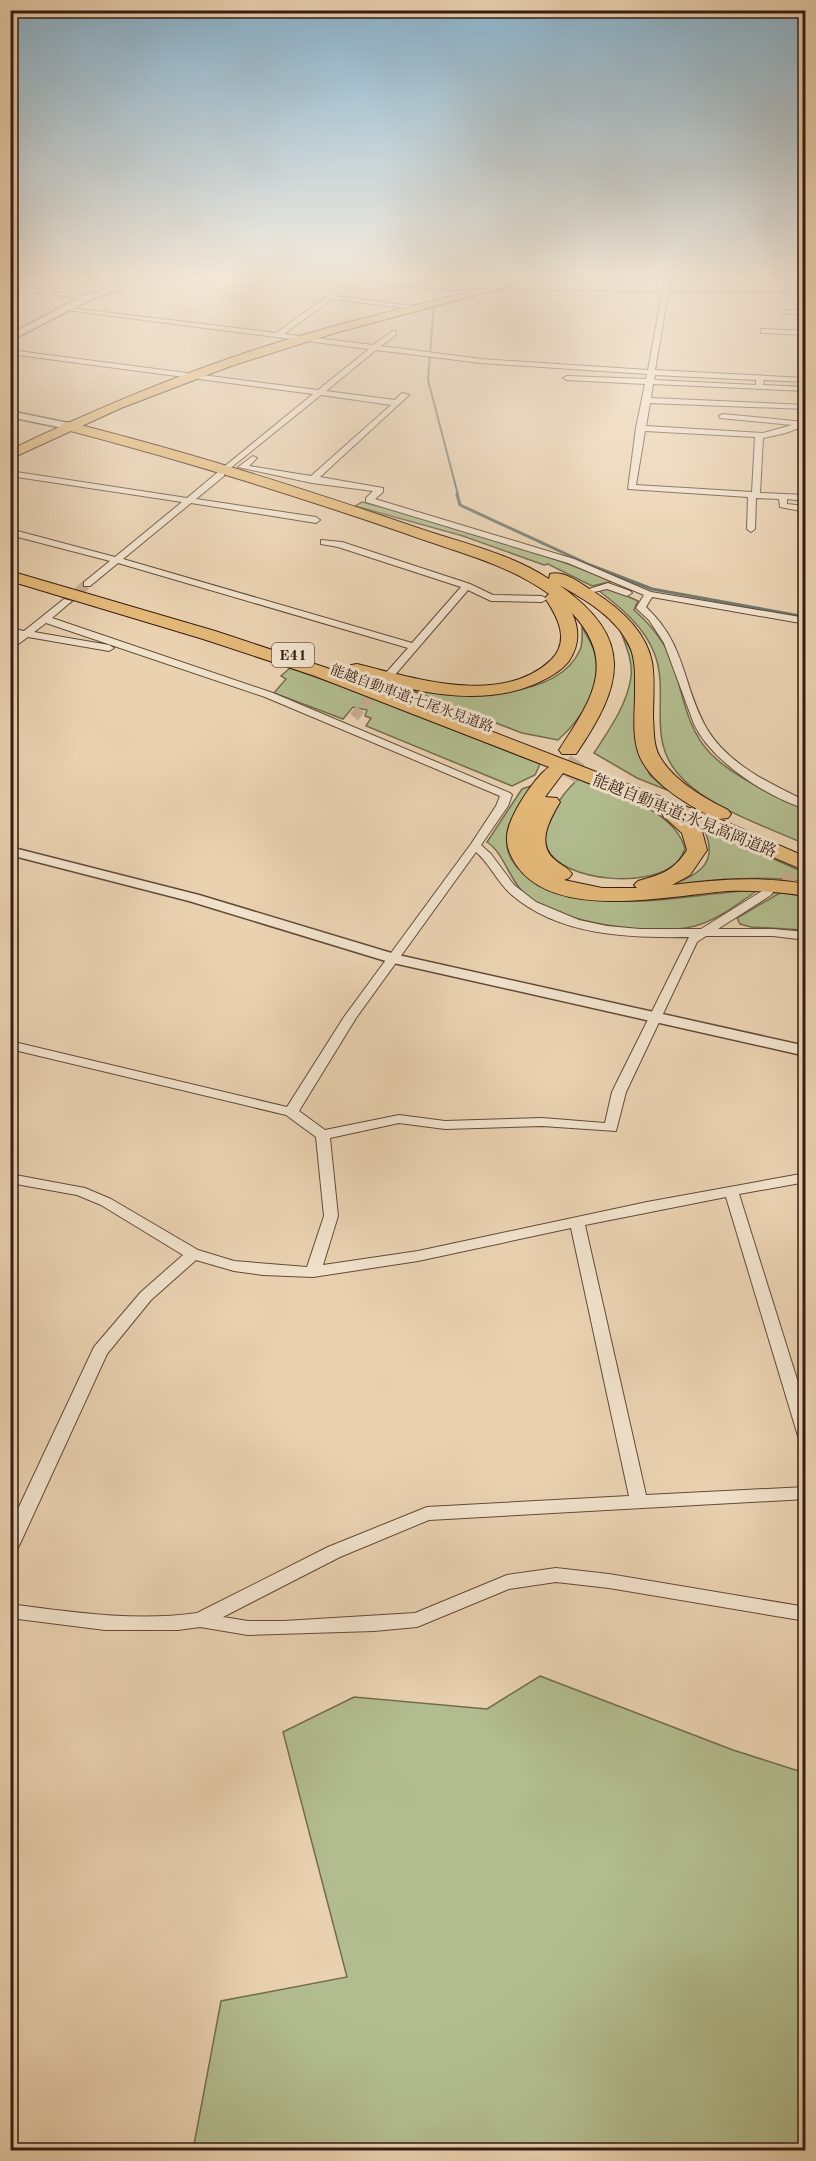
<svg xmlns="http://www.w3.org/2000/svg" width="816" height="2161" font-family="'Old Standard TT','Noto Serif JP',serif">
	<rect width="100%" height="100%" fill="#ead2b1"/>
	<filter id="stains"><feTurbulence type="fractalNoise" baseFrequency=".00333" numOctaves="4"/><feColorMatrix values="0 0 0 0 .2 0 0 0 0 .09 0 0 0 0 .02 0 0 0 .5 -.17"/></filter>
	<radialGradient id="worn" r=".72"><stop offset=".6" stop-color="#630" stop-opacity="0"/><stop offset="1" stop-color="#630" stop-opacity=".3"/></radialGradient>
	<g fill="#b2bd8f" stroke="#746c4f" stroke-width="1.5">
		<path d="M 362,502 C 448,524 532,549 614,581 L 592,586 L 548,564 L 544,565 L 463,536 L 355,506 Z"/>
		<path d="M 609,588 L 638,601 L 634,610 C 650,624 664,641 672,661 C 683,693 686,729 711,754 C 736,779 774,794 805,810 L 805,844 C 765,826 702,806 675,770 C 648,735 669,693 655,655 C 645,627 621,608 598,590 Z"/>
		<path d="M 582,627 C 586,634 590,641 593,648 C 606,681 582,719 558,740 L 522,733 L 410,690 C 457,696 556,703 580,650 C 583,643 582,634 582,627 Z"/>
		<path d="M 621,632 L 632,652 L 636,668 L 640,754 L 650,775 L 667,790 L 637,778 L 594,753 C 609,730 627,705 631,677 C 633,662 626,646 621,632 Z"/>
		<path d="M 290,668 L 375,698 L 540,764 L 535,775 L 512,786 L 366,726 L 371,718 L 365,716 L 367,710 L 353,707 L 343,719 L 274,693 L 286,679 L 281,676 Z"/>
		<path d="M 578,779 C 612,793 675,809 685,849 C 683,853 681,858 678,861 C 655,889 562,883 547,848 C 537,826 563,793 578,779 Z"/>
		<path d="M 531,786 C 511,816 489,851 529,877 C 537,882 550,885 559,888 C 578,894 596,901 617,901 C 664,903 711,892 758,890 C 739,903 718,920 695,926 C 651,937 563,923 527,896 C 509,881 505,854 487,842 L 522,789 Z"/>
		<path d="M 703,827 L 805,873 L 805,881 C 754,875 717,880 666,887 C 698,875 721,864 703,827 Z"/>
		<path d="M 783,891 L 805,894 L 805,930 L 751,927 L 740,924 L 737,918 Z"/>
		<path d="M 540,1676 L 733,1750 L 805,1773 L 805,2150 L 193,2150 L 221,2001 L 347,1977 L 283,1732 L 354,1697 L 487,1709 Z"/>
	</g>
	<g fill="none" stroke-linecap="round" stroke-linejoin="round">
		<g stroke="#717970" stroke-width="2">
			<path d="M 337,277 L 349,280"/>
			<path d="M 361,281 L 435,290 L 479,290"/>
			<path d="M 435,290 L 428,380 L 458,495"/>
			<path d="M 490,290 L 806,293"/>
		</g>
		<path stroke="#717970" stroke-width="3" d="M 457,494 L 460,505 L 590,565 L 652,589 L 806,617"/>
		<g stroke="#c6ae91" stroke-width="10" stroke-dasharray="10 4.5" stroke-linecap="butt">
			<path d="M 67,601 L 87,584"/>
			<path d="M 354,717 L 390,674"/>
		</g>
		<path stroke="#c6ae91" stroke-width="12" stroke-dasharray="12 6" stroke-linecap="butt" d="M 769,891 L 806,866"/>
		<path stroke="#c6ae91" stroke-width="17" stroke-dasharray="17 8" stroke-linecap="butt" d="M 568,774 L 581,755"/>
		<path stroke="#c6ae91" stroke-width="22" stroke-dasharray="22 11" stroke-linecap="butt" d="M 566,777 L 569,772"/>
		<defs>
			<g id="minor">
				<path d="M 57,277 L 64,277 L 49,291 L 86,296 L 88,299 L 10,289 L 10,285 L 42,290 Z"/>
				<path d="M 268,277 L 275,277 L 258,289 L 254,289 L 254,287 Z"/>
				<path d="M 354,277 L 361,277 L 337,296 L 424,308 L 421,310 L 332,299 L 284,334 L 373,345 L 393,331 L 396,331 L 396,335 L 381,346 L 481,359 L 648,370 L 665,277 L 671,277 L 655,370 L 806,378 L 806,382 L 764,380 L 763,385 L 806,387 L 806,391 L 653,384 L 651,398 L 806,405 L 806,409 L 650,403 L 646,426 L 763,433 L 792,425 L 720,418 L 719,416 L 723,414 L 804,422 L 804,426 L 786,433 L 763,438 L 760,493 L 806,495 L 806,501 L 787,499 L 787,504 L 806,506 L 806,512 L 780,507 L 779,499 L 756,498 L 755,529 L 751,532 L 747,529 L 748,497 L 628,489 L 636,428 L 645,384 L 567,380 L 563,378 L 567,376 L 646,379 L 647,374 L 481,363 L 376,350 L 326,391 L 395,400 L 402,393 L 409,395 L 320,477 L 383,488 L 383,492 L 375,499 L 574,559 L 651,592 L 806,618 L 806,624 L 652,597 L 646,607 C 687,645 682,686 707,729 C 728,764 770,784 806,801 L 806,809 C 767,797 711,761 694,724 L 664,643 L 649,620 L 636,608 L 644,595 L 568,563 L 366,502 L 366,498 L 373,491 L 312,483 L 238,467 L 253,456 L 257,458 L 249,466 L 311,476 L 391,405 L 321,395 L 228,470 L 224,468 L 225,466 L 313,394 L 10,354 L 10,350 L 318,390 L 369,349 L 59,309 L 62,307 L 276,333 ZM 655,375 L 756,380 L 756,385 L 654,380 ZM 645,431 L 755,437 L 752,492 L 636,485 Z"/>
				<path d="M 786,310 L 806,311 L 806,315 L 784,313 Z"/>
				<path d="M 761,329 L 806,331 L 806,335 L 764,333 L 761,333 Z"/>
				<path d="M 10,471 L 187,498 L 218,472 L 224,472 L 224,476 L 196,499 L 316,517 L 320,520 L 316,523 L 191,503 L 123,559 L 412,643 L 461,587 L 338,547 L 321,544 L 321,540 L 342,542 L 470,584 L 493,595 L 542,596 L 547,599 L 542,602 L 491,601 L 468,590 L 394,676 L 390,677 L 385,674 L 408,648 L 118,563 L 90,586 L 84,586 L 84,582 L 110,561 L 10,535 L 10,529 L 115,557 L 182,502 L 10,476 Z"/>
				<path d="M 608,583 L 630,591 L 632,593 L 627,596 L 607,589 L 594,592 L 589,589 Z"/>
				<path d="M 64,599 L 72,601 L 52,618 L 273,693 L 510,793 L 512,795 L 508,806 L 481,845 L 491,854 L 514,885 L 536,902 L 579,920 L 607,926 L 640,929 L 701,929 L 767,888 L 771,889 L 773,892 L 771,895 L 718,929 L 773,929 L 806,932 L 806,940 L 773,936 L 706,936 L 697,942 L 626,1092 L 616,1131 L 542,1126 L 445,1129 L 399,1123 L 330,1138 L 338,1216 L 323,1265 L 418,1251 L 647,1202 L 806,1173 L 806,1182 L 739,1194 L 806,1408 L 806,1442 L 800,1440 L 798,1436 L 726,1197 L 585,1225 L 646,1495 L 806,1487 L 806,1499 L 429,1520 L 340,1557 L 223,1617 L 248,1621 L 284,1621 L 415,1613 L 507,1575 L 556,1568 L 609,1574 L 806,1607 L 806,1621 L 609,1588 L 556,1582 L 509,1589 L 417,1627 L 374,1631 L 248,1635 L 200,1627 L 178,1630 L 105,1630 L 10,1618 L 10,1604 C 72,1612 135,1622 197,1613 L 328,1547 L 427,1507 L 629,1496 L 571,1228 L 418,1261 L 313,1277 L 263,1275 L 234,1271 L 196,1260 L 151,1300 L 107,1354 L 19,1546 L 16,1551 L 10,1553 L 10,1526 L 94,1347 L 141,1292 L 183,1255 L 101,1205 L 77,1195 L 10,1183 L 10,1174 L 85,1188 L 111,1199 L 198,1250 L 234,1261 L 307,1267 L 324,1216 L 316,1137 L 286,1115 L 10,1049 L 10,1041 L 287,1107 L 344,1017 L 471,844 L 496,806 L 500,796 L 265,697 L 46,623 L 34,632 L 109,645 L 114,648 L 109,651 L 28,637 L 10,650 L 10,642 L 18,635 L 10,634 L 10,628 L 24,631 ZM 476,852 C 490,864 497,882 512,895 C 559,936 630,938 689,937 L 612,1092 L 605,1123 L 542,1118 L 445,1121 L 399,1115 L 325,1130 L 299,1111 L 356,1018 Z"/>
			</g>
			<g id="tertiary">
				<path d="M 142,277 L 153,277 L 89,300 L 10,341 L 10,334 L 83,296 Z"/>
				<path d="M 10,411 L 68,423 L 73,426 L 68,429 L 10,417 Z"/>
				<path d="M 10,847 L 199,895 L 398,955 L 806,1046 L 806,1056 L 389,962 L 189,901 L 10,855 Z"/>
			</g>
			<path id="trunk" d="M 528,277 L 544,277 L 335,333 L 231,366 L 121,408 L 10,459 L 10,450 C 91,411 174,376 260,348 C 348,320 439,300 528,277 Z"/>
			<path id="motorway" d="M 68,422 C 186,451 302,488 418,528 C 462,543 509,553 549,579 L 550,574 C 564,570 580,583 591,590 C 617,606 646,630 652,662 C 655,680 653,699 653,717 C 654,730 653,746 660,757 C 674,781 704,798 728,810 L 731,814 L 728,818 L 719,819 L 806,857 L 806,871 L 697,825 L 702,831 L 707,850 L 690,875 L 672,885 C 717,879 760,876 806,884 L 806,896 C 780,892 754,890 728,891 C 672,895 556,922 517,866 C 511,857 506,847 507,836 C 508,817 534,778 549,767 L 315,676 L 203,639 L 10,581 L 10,571 L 215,631 L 327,668 L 708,815 C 683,802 647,780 638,752 C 632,733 635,712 635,692 C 635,677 636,661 630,647 C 617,618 586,600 559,585 C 636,639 623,685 576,754 L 562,754 L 559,750 C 590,702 619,663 572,613 C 580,630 579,646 569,661 C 560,672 548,678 535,684 C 476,709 409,690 351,673 L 348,669 L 351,665 L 357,664 C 414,678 501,707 551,660 C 571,640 557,616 545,598 L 549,594 C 506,563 456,552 407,534 C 294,495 179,459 63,429 L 61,426 L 63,423 ZM 563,773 L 661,811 L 663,816 L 682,833 L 687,850 C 674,871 660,875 638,881 L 634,885 L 637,888 L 602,888 L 564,880 L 569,878 L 572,874 C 568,867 560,865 554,859 C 536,843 550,819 560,802 L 557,798 L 545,797 Z"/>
		</defs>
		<use href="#minor" stroke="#634a38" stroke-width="2"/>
		<use href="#tertiary" stroke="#634a38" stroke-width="3"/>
		<use href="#trunk" stroke="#361c0f" stroke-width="2"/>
		<use href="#motorway" stroke="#361c0f" stroke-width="2"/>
		<use href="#minor" fill="#f1e2cc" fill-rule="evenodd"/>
		<use href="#tertiary" fill="#f1e2cc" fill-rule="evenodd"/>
		<use href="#trunk" fill="#e5b978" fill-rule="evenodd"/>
		<use href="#motorway" fill="#e5b978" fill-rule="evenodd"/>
	</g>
	<linearGradient id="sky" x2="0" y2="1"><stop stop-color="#88b5d2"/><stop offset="0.48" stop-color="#f6ebdc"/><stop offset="1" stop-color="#f6ebdc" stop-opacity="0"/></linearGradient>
	<rect width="816" height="579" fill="url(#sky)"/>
	<g text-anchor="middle" stroke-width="6" stroke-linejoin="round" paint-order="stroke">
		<g font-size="14" fill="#361c0f" stroke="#f1e2cc">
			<text transform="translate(412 698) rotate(20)" y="5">能越自動車道;七尾氷見道路</text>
		</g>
		<rect fill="#f1e2cc" stroke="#6e5748" stroke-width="1.5" x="272" y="643" width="42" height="24" rx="4.5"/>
		<g font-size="15" font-weight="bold" fill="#361c0f">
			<text x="293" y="660">E41</text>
		</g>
		<g font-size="16" fill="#361c0f" stroke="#f1e2cc">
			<text transform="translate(685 815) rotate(22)" y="6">能越自動車道;氷見高岡道路</text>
		</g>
	</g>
	<rect width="816" height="2161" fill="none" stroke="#ead2b1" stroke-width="36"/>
	<rect x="12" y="12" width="792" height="2137" fill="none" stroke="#361c0f" stroke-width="3"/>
	<rect x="18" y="18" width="780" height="2125" fill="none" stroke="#361c0f" stroke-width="1.5"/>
	<rect width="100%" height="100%" filter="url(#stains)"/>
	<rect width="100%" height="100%" fill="url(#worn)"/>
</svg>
